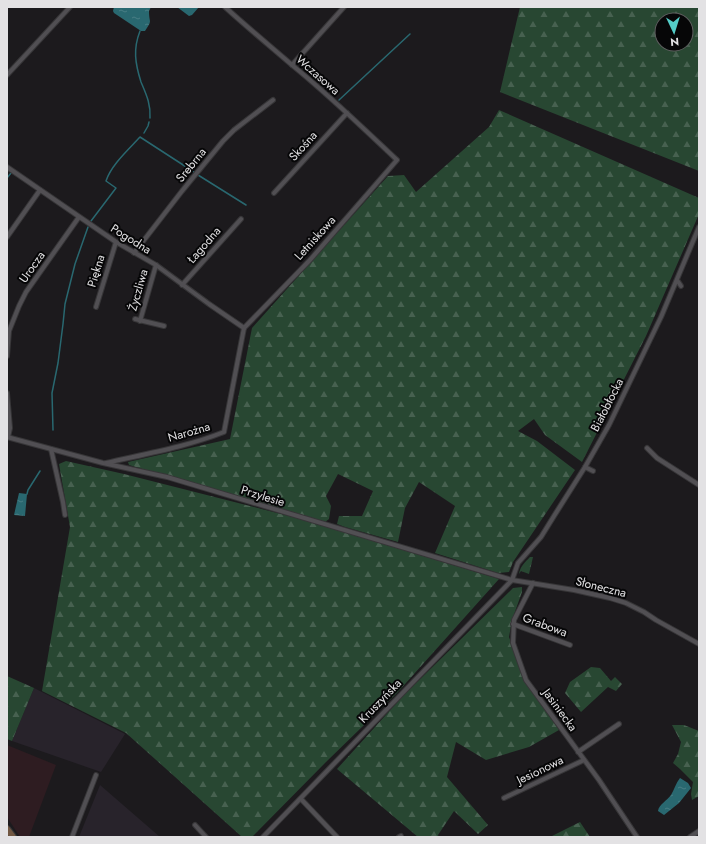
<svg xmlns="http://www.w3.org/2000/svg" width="706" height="844" font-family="Jost,sans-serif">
	<defs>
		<pattern id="forest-firs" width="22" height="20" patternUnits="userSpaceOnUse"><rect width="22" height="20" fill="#284732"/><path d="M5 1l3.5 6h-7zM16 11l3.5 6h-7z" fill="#476150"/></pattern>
		<pattern id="water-ripples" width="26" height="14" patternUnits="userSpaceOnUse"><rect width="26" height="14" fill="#296870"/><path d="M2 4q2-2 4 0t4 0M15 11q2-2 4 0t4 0" fill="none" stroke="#487d84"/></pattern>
	</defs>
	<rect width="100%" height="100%" fill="#1c1a1d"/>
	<path fill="#2e1c21" d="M 7,745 L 56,765 L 29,837 L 20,837 L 7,817 Z"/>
	<g fill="#28232b">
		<path d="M 34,688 L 125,734 L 101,772 L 12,741 Z"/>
		<path d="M 100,785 L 160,837 L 79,837 Z"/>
	</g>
	<g fill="url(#forest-firs)" fill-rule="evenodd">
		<path d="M 520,7 L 699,7 L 699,171 L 500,92 ZM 662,20 L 686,20 L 686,44 L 662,44 Z"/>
		<path d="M 499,110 L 699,198 L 699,214 L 646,336 L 582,462 L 545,435 L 534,419 L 518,431 L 537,441 L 575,470 L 513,562 L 509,572 L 498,573 L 435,553 L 455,506 L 419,482 L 405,508 L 398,542 L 345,527 L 337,524 L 339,516 L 362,516 L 373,491 L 338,474 L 326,496 L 331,506 L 329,519 L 325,522 L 303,516 L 301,519 L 499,579 L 397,693 L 403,696 L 513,588 L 522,587 L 522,592 L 512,620 L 509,637 L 525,681 L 559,730 L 529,747 L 486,760 L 456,742 L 447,777 L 488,825 L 478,834 L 454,811 L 438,835 L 439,837 L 418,837 L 337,769 L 403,696 L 397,693 L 326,762 L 252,837 L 242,837 L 126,733 L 42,691 L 70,527 L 59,464 L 66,461 L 124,474 L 301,519 L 301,516 L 129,465 L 128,462 L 230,439 L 252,328 L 388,176 L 404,175 L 416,192 L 489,127 Z"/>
		<path d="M 530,557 L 533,557 L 529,574 L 521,571 L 519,574 C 520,567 525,562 530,557 Z"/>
		<path d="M 591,667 L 600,668 L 611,681 L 615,677 L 622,684 L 616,691 L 608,687 L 581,712 L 565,693 L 570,682 Z"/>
		<path d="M 7,676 L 34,688 L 12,741 L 7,739 Z"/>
		<path d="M 672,725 L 684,725 L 699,731 L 699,796 L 692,800 L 691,794 L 693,782 L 680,769 L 673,763 L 678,754 L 681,742 Z"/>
		<path d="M 580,822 L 590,837 L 550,837 Z"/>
	</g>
	<g fill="url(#water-ripples)">
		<path d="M 114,7 L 151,7 L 149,11 C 149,24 153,19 145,31 L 141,31 L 114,13 L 113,11 Z"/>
		<path d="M 177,7 L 199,7 L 192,15 L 189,16 Z"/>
		<path d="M 19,493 L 27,494 L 25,516 L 14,515 Z"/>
		<path d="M 680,778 L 688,783 L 691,788 L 679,803 L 664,815 L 658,811 C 659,804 667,801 671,795 C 674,790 676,783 680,778 Z"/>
	</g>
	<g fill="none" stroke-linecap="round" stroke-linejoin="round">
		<g stroke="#296870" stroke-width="1.5">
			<path d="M 140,31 C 133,49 135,63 141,82 C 146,94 151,104 150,118"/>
			<path d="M 339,100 L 410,34"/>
			<path d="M 144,133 L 148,126 L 149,122"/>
			<path d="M 198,175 L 246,205"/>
			<path d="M 7,178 L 11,173"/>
			<path d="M 91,221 L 116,188 L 106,181 C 111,165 129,149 140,137 L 194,172"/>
			<path d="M 53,430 L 52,393 L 58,363 L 63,324 L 65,304 L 75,264 L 88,227"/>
			<path d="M 27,494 L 28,490 L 40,471"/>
		</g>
		<defs>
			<g id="street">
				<path d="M 225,7 C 247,27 270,46 292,65 C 329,95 363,128 397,160 L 310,260 L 244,328"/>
				<path d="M 292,65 L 344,7"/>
				<path d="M 7,75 L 70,7"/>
				<path d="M 7,167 L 116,242 L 156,265 L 209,304 L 244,328"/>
				<path d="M 274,193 L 347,113"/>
				<path d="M 7,237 L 40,190"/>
				<path d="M 134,253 L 182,191 L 223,141 L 234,130 L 273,100"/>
				<path d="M 677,280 L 681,286"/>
				<path d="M 182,285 L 241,219"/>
				<path d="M 96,307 L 116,242"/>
				<path d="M 135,319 L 164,326"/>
				<path d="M 140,321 L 156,265"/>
				<path d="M 7,356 L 9,331 L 19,306 L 26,292 L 79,217"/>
				<path d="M 7,393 L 10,428 L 8,437"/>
				<path d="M 7,437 L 103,463 L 167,477 L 512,580 L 574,590 L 610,598 L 626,603 L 644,612 L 656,620 L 699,644"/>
				<path d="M 647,448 L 657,458 L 699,485"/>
				<path d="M 51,449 L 63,502 L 65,515"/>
				<path d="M 106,463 C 145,454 186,447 224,432 L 244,328"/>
				<path d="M 585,467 L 593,471"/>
				<path d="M 533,583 L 514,620 L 513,643 L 526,680 L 599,780 L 637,837"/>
				<path d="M 513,624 L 570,645"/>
				<path d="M 578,752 L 619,724"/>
				<path d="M 504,798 L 584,760"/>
				<path d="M 301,799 L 337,837"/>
				<path d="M 195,825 L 206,837"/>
				<path d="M 72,837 L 96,775"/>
				<path d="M 263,837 L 512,580 L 518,563 L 541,537 L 554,516 L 585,467 L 609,425 L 661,317 L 699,227"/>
				<path d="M 399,837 L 401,836"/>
				<path d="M 690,837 L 699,831"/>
			</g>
			<path id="secondary" d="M 7,829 L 13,837"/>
		</defs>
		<use href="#street" stroke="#373638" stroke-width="6"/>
		<use href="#secondary" stroke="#373638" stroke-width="8"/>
		<use href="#street" stroke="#514f53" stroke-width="4"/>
		<use href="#secondary" stroke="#715742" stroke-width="6"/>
	</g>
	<g text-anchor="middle" stroke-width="4" stroke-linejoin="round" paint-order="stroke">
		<g font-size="12" fill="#e3e2e4" stroke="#060607">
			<text transform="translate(318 75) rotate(41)" y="4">Wczasowa</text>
			<text transform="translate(303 146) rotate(-48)" y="4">Skośna</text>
			<text transform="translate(191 165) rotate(-51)" y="4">Srebrna</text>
			<text transform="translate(315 238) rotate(-48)" y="4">Letniskowa</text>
			<text transform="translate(131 239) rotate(32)" y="4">Pogodna</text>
			<text transform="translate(204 245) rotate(-49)" y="4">Łagodna</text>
			<text transform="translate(32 267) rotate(-55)" y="4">Urocza</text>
			<text transform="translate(96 271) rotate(-73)" y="4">Piękna</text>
			<text transform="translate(138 290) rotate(-74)" y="4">Życzliwa</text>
			<text transform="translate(607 405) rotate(-63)" y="4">Białobłocka</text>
			<text transform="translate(189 432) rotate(-16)" y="4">Narożna</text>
			<text transform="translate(263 496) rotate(17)" y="4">Przylesie</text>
			<text transform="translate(601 587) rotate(14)" y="4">Słoneczna</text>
			<text transform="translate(545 625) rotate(20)" y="4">Grabowa</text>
			<text transform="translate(380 701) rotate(-46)" y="4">Kruszyńska</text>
			<text transform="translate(560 710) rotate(54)" y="4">Jasiniecka</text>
			<text transform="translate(540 770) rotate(-26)" y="4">Jesionowa</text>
		</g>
	</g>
	<rect width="706" height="844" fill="none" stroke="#e3e2e4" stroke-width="16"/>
	<g transform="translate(674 32) rotate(176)"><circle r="19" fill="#060607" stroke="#5e5e5f"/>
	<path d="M0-3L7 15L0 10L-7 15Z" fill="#54cdc8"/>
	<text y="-6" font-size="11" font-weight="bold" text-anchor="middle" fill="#e3e2e4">N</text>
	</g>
</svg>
